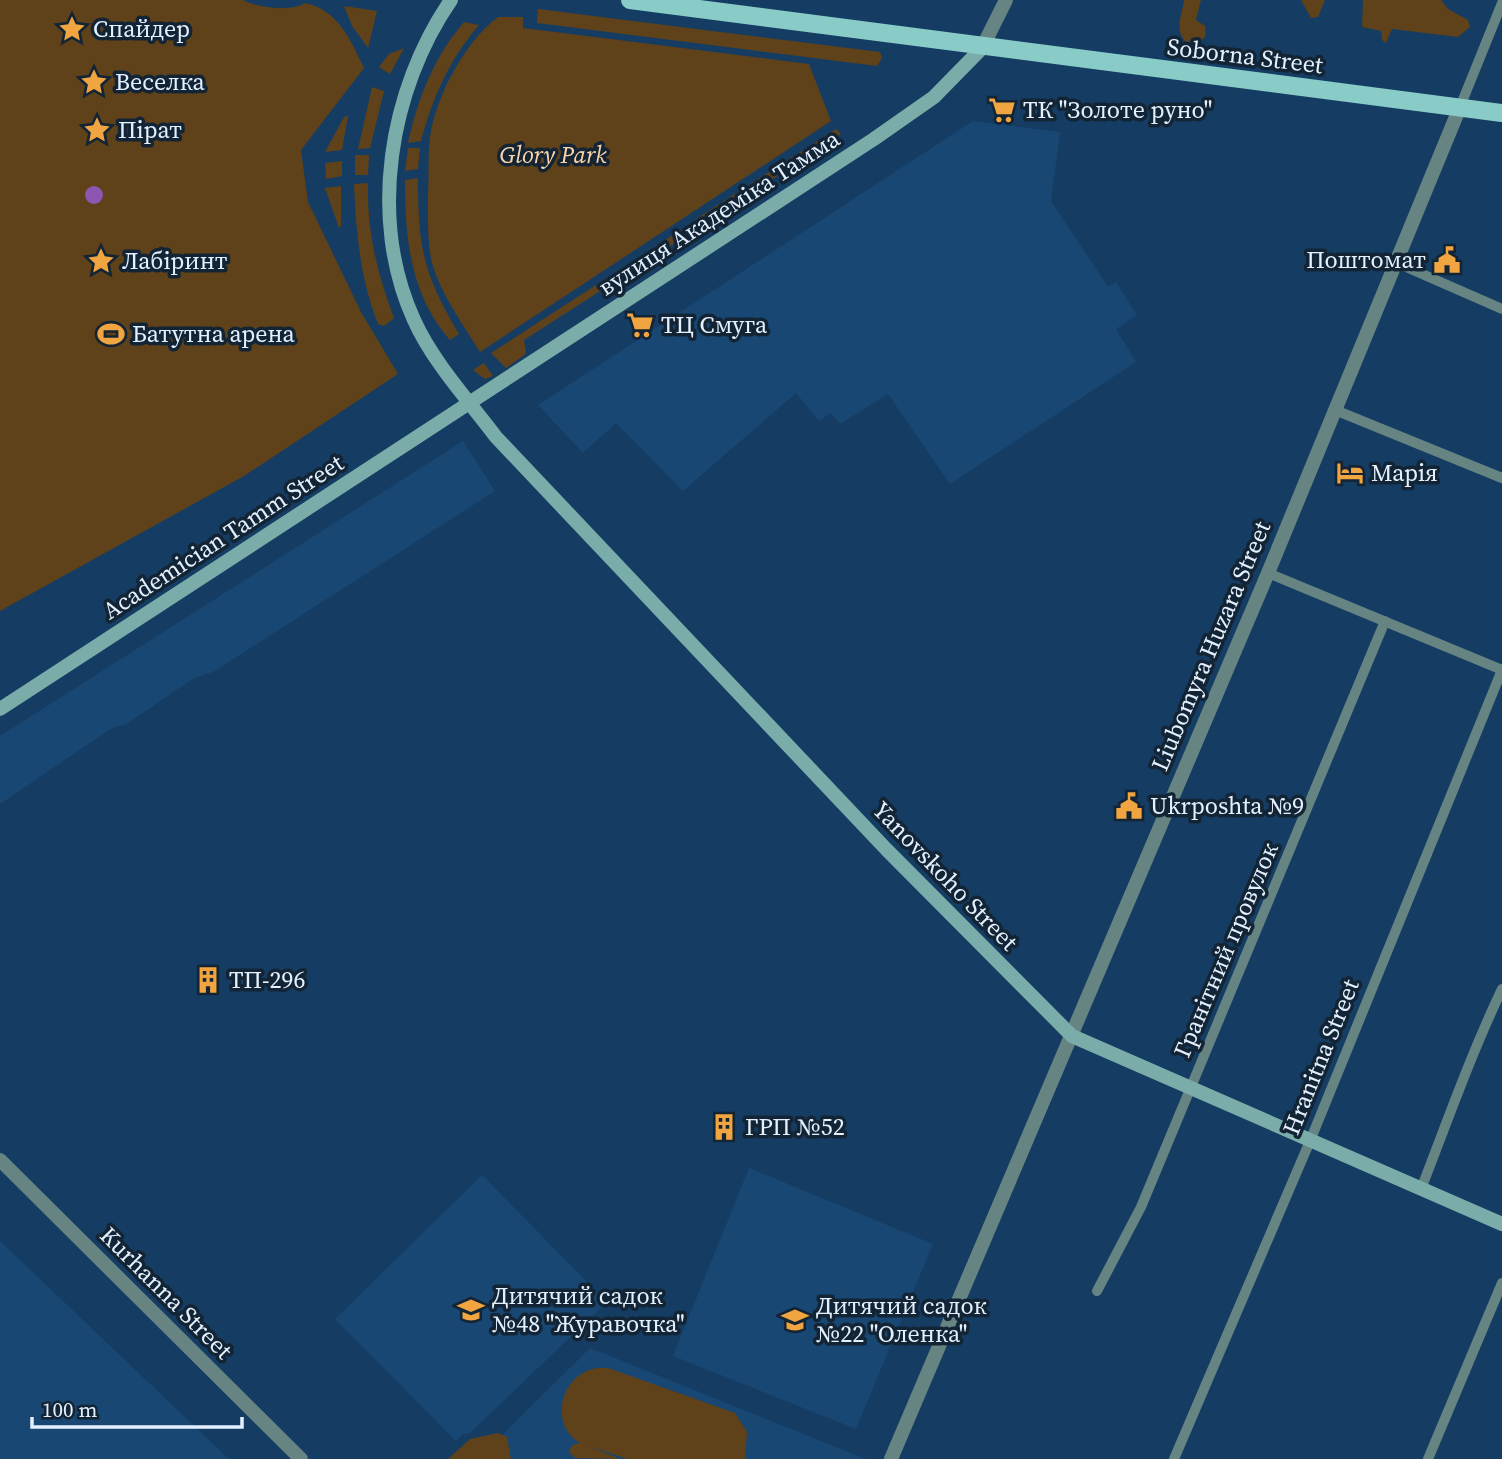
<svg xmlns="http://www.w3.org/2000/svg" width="1502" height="1459" font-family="'Source Serif 4',serif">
	<rect width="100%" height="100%" fill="#153d63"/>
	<g fill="#184773">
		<path d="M 973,121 L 1060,132 L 1051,201 L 1108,287 L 1116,282 L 1137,315 L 1116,329 L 1136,362 L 950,484 L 888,394 L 840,424 L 831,413 L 819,421 L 796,393 L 683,491 L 616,423 L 583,453 L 538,405 Z"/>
		<path d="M 463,441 L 495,491 L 213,672 L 194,678 L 125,725 L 112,728 L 0,804 L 0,736 Z"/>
		<path d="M 749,1168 L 933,1244 L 856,1429 L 673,1356 Z"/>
		<path d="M 482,1175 L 607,1302 L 470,1433 L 463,1434 L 456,1441 L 335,1319 Z"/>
		<path d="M 0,1241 L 189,1421 L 229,1459 L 0,1459 Z"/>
		<path d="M 590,1348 L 866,1459 L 478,1459 Z"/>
	</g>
	<g fill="#5f411a">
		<path d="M 0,0 L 243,0 C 258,8 291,12 305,3 C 338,10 350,39 364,68 L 301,150 L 308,202 L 361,312 L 398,374 L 244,476 L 0,611 Z"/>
		<path d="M 1184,0 L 1201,0 L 1196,20 L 1205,26 L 1206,35 L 1202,40 L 1186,42 C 1174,30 1182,15 1184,0 Z"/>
		<path d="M 1301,0 L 1325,0 L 1318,17 L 1311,18 Z"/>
		<path d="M 1363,0 L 1441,0 L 1448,9 L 1468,20 L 1470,27 L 1458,37 L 1392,29 L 1386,43 L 1382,40 L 1381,31 L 1362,27 Z"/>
		<path d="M 344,6 L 377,11 L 368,48 L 352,26 Z"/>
		<path d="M 538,9 L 880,52 L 882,58 L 877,66 L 537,23 Z"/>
		<path d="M 498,17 L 523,17 L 523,28 L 809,64 L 831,121 L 480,352 C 463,324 441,295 432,263 C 427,242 428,216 428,194 C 429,178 428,162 429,146 C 432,103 463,43 498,17 Z"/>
		<path d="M 464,22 L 479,25 C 449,60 433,97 421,141 L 408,143 C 418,98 434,57 464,22 Z"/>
		<path d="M 404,48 L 390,74 L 379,67 L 389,54 Z"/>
		<path d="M 372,87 L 384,91 L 370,148 L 358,149 Z"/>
		<path d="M 348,116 L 342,150 L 325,152 L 344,117 Z"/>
		<path d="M 836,129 L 841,134 L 703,225 L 696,219 Z"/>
		<path d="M 408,148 L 420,148 L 418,169 L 405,171 Z"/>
		<path d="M 355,155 L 369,155 L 368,175 L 355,175 Z"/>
		<path d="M 342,161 L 342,176 L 326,179 L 325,163 Z"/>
		<path d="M 418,178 C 418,248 423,273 459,334 L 450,340 C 410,294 405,238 405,180 Z"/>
		<path d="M 368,183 C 367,232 377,273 394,318 L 384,326 L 378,324 C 360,278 356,233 354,184 Z"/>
		<path d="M 341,186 L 341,226 L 339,228 L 325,188 Z"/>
		<path d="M 687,226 L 695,230 L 524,340 L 526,354 L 506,368 L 491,353 Z"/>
		<path d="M 484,363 L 493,376 L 485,379 L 473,370 Z"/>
		<path d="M 598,1368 L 608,1368 L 735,1413 L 747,1432 L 745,1459 L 627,1459 L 589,1446 L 620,1459 L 575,1458 L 569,1452 L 572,1445 L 580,1443 C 547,1423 562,1372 598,1368 Z"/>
		<path d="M 498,1433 L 507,1437 L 511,1459 L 448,1459 L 470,1439 Z"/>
	</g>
	<circle fill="#8d56b2" cx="94" cy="195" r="9"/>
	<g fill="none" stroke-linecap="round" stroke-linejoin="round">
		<g stroke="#658482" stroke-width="10">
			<path d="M 1460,107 L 1502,3"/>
			<path d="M 1397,263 L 1502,309"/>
			<path d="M 1335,410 L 1502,478"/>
			<path d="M 1268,573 L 1502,670"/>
			<path d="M 1421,1189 C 1447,1122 1471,1054 1502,989"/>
			<path d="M 1097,1291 L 1141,1207 L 1385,621"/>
			<path d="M 1174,1459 L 1310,1141 L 1502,670"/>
			<path d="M 1428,1459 L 1502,1283"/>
		</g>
		<g stroke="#658482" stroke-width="14">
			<path d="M 982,48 L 1006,0"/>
			<path d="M 0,1160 L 301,1459"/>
			<path d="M 891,1459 L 1268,573 L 1460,107"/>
		</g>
		<g stroke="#7aada9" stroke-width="14">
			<path d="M 451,0 C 389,90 368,219 414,320 C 433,362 468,400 496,437 L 886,849 L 1072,1036 L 1502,1224"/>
			<path d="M 0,709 L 874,139 L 934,97 L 982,48"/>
		</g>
		<path stroke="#89ccc7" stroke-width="18" d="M 630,0 L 1502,113"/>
	</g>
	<defs>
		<symbol id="sight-bare" viewBox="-9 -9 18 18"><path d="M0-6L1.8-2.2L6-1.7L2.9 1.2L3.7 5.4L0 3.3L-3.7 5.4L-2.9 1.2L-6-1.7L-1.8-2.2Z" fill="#f1a540" stroke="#132435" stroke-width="2.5" paint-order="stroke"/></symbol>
		<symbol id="supermarket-bare" viewBox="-9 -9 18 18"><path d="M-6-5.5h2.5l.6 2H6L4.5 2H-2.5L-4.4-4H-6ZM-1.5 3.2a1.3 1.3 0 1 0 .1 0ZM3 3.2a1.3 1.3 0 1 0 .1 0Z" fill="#f1a540" stroke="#132435" stroke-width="2.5" paint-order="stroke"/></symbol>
		<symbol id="civic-bare" viewBox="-9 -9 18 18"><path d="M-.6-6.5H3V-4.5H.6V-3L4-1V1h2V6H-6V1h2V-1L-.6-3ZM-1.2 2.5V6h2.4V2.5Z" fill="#f1a540" stroke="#132435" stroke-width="2.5" paint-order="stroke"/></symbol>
		<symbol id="stadium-bare" viewBox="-9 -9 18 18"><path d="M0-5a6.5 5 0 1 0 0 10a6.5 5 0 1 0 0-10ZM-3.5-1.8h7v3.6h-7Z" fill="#f1a540" stroke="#132435" stroke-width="2.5" paint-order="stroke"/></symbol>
		<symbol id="hotel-bare" viewBox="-9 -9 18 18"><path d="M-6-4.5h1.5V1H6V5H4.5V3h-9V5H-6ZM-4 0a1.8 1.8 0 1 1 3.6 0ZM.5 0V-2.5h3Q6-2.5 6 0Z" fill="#f1a540" stroke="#132435" stroke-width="2.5" paint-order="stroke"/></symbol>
		<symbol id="building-bare" viewBox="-9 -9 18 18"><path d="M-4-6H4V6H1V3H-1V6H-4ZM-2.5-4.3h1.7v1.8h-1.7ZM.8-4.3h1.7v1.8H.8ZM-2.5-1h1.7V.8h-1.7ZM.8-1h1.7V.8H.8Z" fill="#f1a540" stroke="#132435" stroke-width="2.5" paint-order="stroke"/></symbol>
		<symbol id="school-bare" viewBox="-9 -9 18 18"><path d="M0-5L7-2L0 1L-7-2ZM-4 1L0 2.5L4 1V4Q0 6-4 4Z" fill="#f1a540" stroke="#132435" stroke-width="2.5" paint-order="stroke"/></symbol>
	</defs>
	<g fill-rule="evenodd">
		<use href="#sight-bare" x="53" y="10" width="38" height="38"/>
		<use href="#sight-bare" x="75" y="63" width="38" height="38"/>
		<use href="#supermarket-bare" x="983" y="91" width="38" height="38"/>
		<use href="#sight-bare" x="78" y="111" width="38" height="38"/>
		<use href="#civic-bare" x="1428" y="241" width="38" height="38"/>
		<use href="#sight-bare" x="82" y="242" width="38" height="38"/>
		<use href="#supermarket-bare" x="621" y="306" width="38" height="38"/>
		<use href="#stadium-bare" x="92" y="315" width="38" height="38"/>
		<use href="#hotel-bare" x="1331" y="454" width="38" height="38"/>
		<use href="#civic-bare" x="1110" y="787" width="38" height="38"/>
		<use href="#building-bare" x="189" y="961" width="38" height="38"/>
		<use href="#building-bare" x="705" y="1108" width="38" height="38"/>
		<use href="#school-bare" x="452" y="1291" width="38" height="38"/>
		<use href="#school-bare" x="776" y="1301" width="38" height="38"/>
	</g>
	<g text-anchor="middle" stroke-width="7" stroke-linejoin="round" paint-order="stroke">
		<g font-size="24" fill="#e3f0ff" stroke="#132435" text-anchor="start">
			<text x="93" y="37">Спайдер</text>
			<text x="115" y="90">Веселка</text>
			<text x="1023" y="118">ТК "Золоте руно"</text>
			<text x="118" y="138">Пірат</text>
			<text x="1426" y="268" text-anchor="end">Поштомат</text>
			<text x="122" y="269">Лабіринт</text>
			<text x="661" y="333">ТЦ Смуга</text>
			<text x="132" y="342">Батутна арена</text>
			<text x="1371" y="481">Марія</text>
			<text x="1150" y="814">Ukrposhta №9</text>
			<text x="229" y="988">ТП-296</text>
			<text x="745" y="1135">ГРП №52</text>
			<text x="492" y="1304">Дитячий садок<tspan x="492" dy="28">№48 "Журавочка"</tspan></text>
			<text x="816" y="1314">Дитячий садок<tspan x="816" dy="28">№22 "Оленка"</tspan></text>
		</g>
		<g font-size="24" fill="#e3f0ff" stroke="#132435">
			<text transform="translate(1245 56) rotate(7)" y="8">Soborna Street</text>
			<text transform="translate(719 213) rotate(-33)" y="8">вулиця Академіка Тамма</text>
			<text transform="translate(223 537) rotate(-33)" y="8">Academician Tamm Street</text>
			<text transform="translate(1211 646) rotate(-67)" y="8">Liubomyra Huzara Street</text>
			<text transform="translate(945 876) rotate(46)" y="8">Yanovskoho Street</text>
			<text transform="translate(1226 950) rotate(-67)" y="8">Гранітний провулок</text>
			<text transform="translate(1321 1057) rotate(-68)" y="8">Hranitna Street</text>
			<text transform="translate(166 1293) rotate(45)" y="8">Kurhanna Street</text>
		</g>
		<g font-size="24" font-style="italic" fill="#fbd5a9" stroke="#132435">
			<text x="553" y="163">Glory Park</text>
		</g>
	</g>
	<path d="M32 1417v10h210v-10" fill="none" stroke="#e3f0ff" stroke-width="3.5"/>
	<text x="42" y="1417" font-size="21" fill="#e3f0ff" stroke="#132435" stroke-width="5" paint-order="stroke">100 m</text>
</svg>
